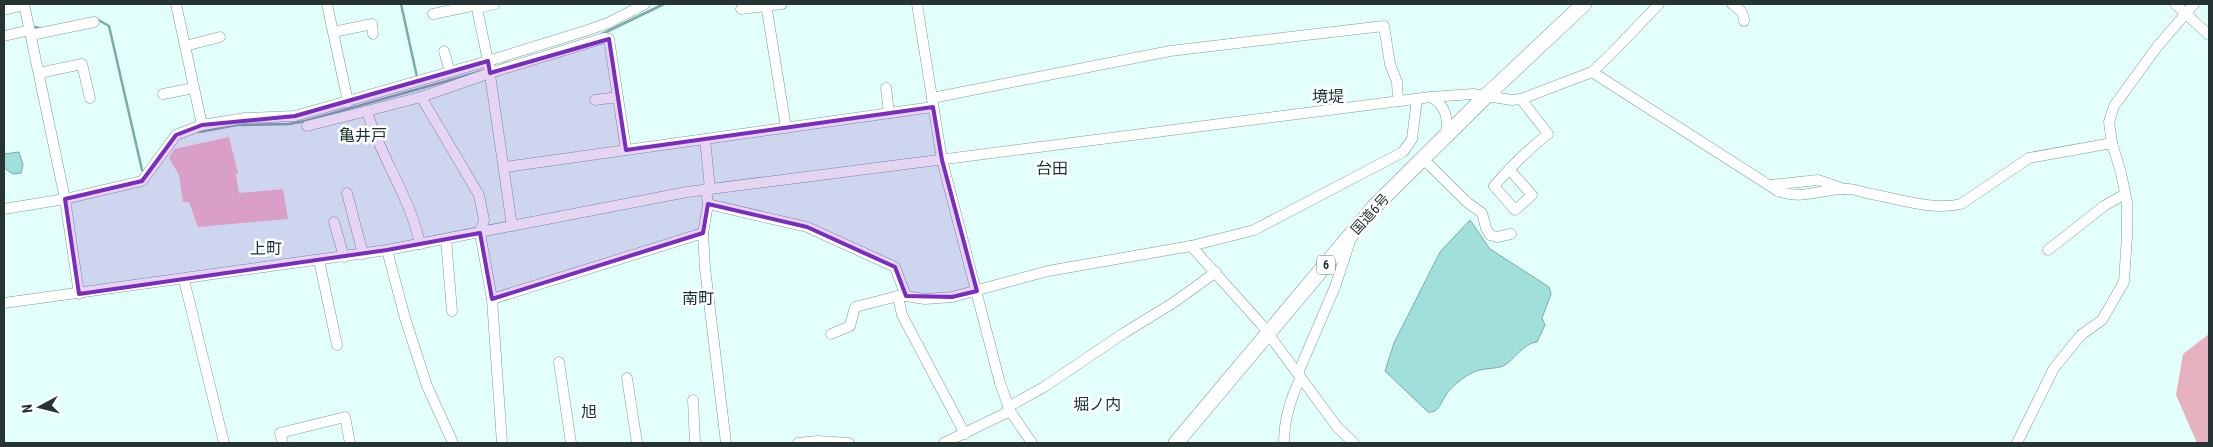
<svg xmlns="http://www.w3.org/2000/svg" width="2213" height="447" font-family="'Roboto Condensed','Noto Sans JP',sans-serif">
	<rect width="100%" height="100%" fill="#e3fffc"/>
	<path fill="#f1bcc9" d="M 229,137 L 238,173 L 236,174 L 239,193 L 283,189 L 288,219 L 198,227 L 189,202 L 183,202 L 179,175 L 169,158 L 174,149 Z"/>
	<path fill="#e7b2c0" d="M 2209,334 L 2209,443 L 2197,443 L 2176,395 L 2183,354 Z"/>
	<g fill="#a1dfda" stroke="#7caca8">
		<path d="M 19,152 L 23,165 L 21,173 L 13,174 L 4,168 L 4,154 Z"/>
		<path d="M 1470,220 L 1490,249 L 1549,287 L 1551,294 L 1542,318 L 1545,325 L 1537,342 C 1523,343 1515,360 1503,366 C 1496,369 1487,368 1480,370 C 1469,372 1451,386 1446,395 C 1441,402 1438,414 1428,412 L 1385,371 L 1394,343 L 1440,252 Z"/>
	</g>
	<g fill="none" stroke-linecap="round" stroke-linejoin="round">
		<g stroke="#7caca8" stroke-width="2.5">
			<path d="M 401,4 L 417,77"/>
			<path d="M 95,18 L 109,26 L 142,170"/>
			<path d="M 35,27 L 43,29"/>
			<path d="M 602,34 L 664,4"/>
			<path d="M 199,132 L 237,125 L 289,124 L 305,121 L 482,71"/>
		</g>
		<defs>
			<g id="minor">
				<path d="M 24,4 L 65,199 L 79,294"/>
				<path d="M 176,4 L 202,125"/>
				<path d="M 327,4 L 348,102"/>
				<path d="M 476,4 L 488,61 L 512,226"/>
				<path d="M 766,4 L 786,128"/>
				<path d="M 917,4 L 942,160 L 1000,383 L 1010,411 L 1032,443"/>
				<path d="M 1732,4 C 1739,9 1744,12 1744,21"/>
				<path d="M 2175,4 L 2209,35"/>
				<path d="M 477,8 L 495,4"/>
				<path d="M 741,9 L 782,4"/>
				<path d="M 4,10 L 24,5"/>
				<path d="M 433,14 L 476,5"/>
				<path d="M 333,32 L 372,24 L 373,34"/>
				<path d="M 31,35 L 94,22"/>
				<path d="M 4,36 L 30,30"/>
				<path d="M 185,46 L 220,37"/>
				<path d="M 444,51 L 450,72"/>
				<path d="M 1592,72 L 1778,191 C 1801,200 1820,190 1843,189 C 1850,188 1859,191 1866,193 C 1896,198 1931,211 1961,204 L 2029,158 L 2112,143"/>
				<path d="M 39,73 L 82,64 L 90,98"/>
				<path d="M 886,88 L 889,113"/>
				<path d="M 163,94 L 194,88"/>
				<path d="M 1431,97 C 1447,106 1448,119 1446,136"/>
				<path d="M 932,98 L 1170,51 L 1384,26 L 1390,64 L 1397,82 L 1398,101"/>
				<path d="M 595,100 L 618,97"/>
				<path d="M 307,126 L 367,111"/>
				<path d="M 705,139 L 710,189"/>
				<path d="M 1423,159 L 1468,203 L 1482,213 L 1486,228 L 1490,235 L 1497,237 L 1511,234"/>
				<path d="M 505,167 L 933,107"/>
				<path d="M 1509,169 L 1532,195 L 1515,210 L 1494,186 C 1511,167 1527,150 1548,134 L 1521,99"/>
				<path d="M 1770,185 L 1818,180 L 1844,189"/>
				<path d="M 706,189 L 708,204 L 703,233 L 705,268 L 726,443"/>
				<path d="M 347,193 L 363,254"/>
				<path d="M 708,204 L 807,227 L 895,267 L 906,296 L 925,299 L 952,297 L 1048,271 L 1191,246 L 1254,230 L 1403,152 L 1412,139 L 1417,99"/>
				<path d="M 4,209 L 65,199 L 142,181 L 176,135 L 202,125 L 245,118 L 295,116 L 488,61 L 585,31 L 608,23 L 645,4"/>
				<path d="M 334,222 L 344,257"/>
				<path d="M 446,239 L 452,311"/>
				<path d="M 420,244 C 410,196 380,157 367,111 L 421,97"/>
				<path d="M 1191,246 L 1261,324 L 1338,428 L 1354,443"/>
				<path d="M 387,250 L 405,318 L 427,386 L 453,443"/>
				<path d="M 2048,250 L 2104,206 L 2125,194"/>
				<path d="M 319,260 L 337,345"/>
				<path d="M 184,280 L 224,443"/>
				<path d="M 906,296 L 898,296 L 902,315 L 965,434"/>
				<path d="M 492,299 L 703,233"/>
				<path d="M 4,303 L 387,250 L 687,192 L 1431,97 L 1473,94 L 1512,100 L 1521,99 L 1592,72 L 1610,55 L 1659,4"/>
				<path d="M 831,334 L 850,326 L 855,307 L 898,296"/>
				<path d="M 559,362 L 571,443"/>
				<path d="M 1298,373 L 1335,287 L 1351,238"/>
				<path d="M 627,378 L 637,443"/>
				<path d="M 693,400 L 695,443"/>
				<path d="M 1008,407 L 1044,387 L 1124,333 L 1173,303 L 1216,272"/>
				<path d="M 283,443 L 280,433 L 345,417 L 350,443"/>
				<path d="M 502,443 L 492,299 L 480,233 L 484,220 L 479,195 L 421,97 L 490,73 L 604,38 L 609,39 L 626,150"/>
				<path d="M 798,443 L 818,441 L 849,443"/>
				<path d="M 944,443 L 1010,411"/>
				<path d="M 1284,443 C 1284,419 1290,399 1301,377"/>
				<path d="M 2017,443 L 2054,368 L 2081,335 L 2102,320 L 2124,282 L 2127,236 L 2127,202 L 2121,173 L 2112,143 L 2109,122 L 2114,106 L 2157,47 L 2194,4"/>
			</g>
			<path id="highway" d="M 1176,443 L 1375,206 L 1486,96 L 1584,4"/>
		</defs>
		<use href="#minor" stroke="#7b9d9a" stroke-width="11"/>
		<use href="#highway" stroke="#7b9d9a" stroke-width="16"/>
		<use href="#minor" stroke="#fff" stroke-width="10"/>
		<use href="#highway" stroke="#fff" stroke-width="15"/>
	</g>
	<path fill="#7b2cbf" fill-opacity="0.2" stroke="#7b2cbf" stroke-width="4" stroke-linejoin="round" d="M 609,39 L 626,150 L 933,107 L 942,160 L 977,291 L 952,297 L 906,296 L 895,267 L 807,227 L 708,204 L 703,233 L 492,299 L 480,233 L 387,250 L 79,294 L 65,199 L 142,181 L 176,135 L 202,125 L 295,116 L 488,61 L 490,73 Z"/>
	<g text-anchor="middle" stroke-width="5" stroke-linejoin="round" paint-order="stroke">
		<rect fill="#fff" stroke="#677170" stroke-width="1" x="1317" y="255.5" width="18" height="19" rx="4"/>
		<g font-size="12" font-weight="bold" fill="#263433">
			<text x="1326" y="269">6</text>
		</g>
		<g font-size="14" fill="#263433" stroke="#fff">
			<text transform="translate(1370 214) rotate(-48)" y="5">国道6号</text>
		</g>
		<g font-size="16" fill="#153432" stroke="#fff">
			<text x="1328" y="102">境堤</text>
			<text x="363" y="141">亀井戸</text>
			<text x="1052" y="174">台田</text>
			<text x="266" y="254">上町</text>
			<text x="698" y="304">南町</text>
			<text x="1097" y="410">堀ノ内</text>
			<text x="589" y="417">旭</text>
		</g>
	</g>
	<rect width="2213" height="447" fill="none" stroke="#263433" stroke-width="10"/>
	<g transform="translate(40 407) rotate(263)" stroke="#ffffff" stroke-width="4" paint-order="stroke">
	<path d="M0-4L9 19L0 12L-9 19Z" fill="#263433"/>
	<text y="-8" font-size="14" font-weight="bold" text-anchor="middle" fill="#263433">N</text>
	</g>
</svg>
